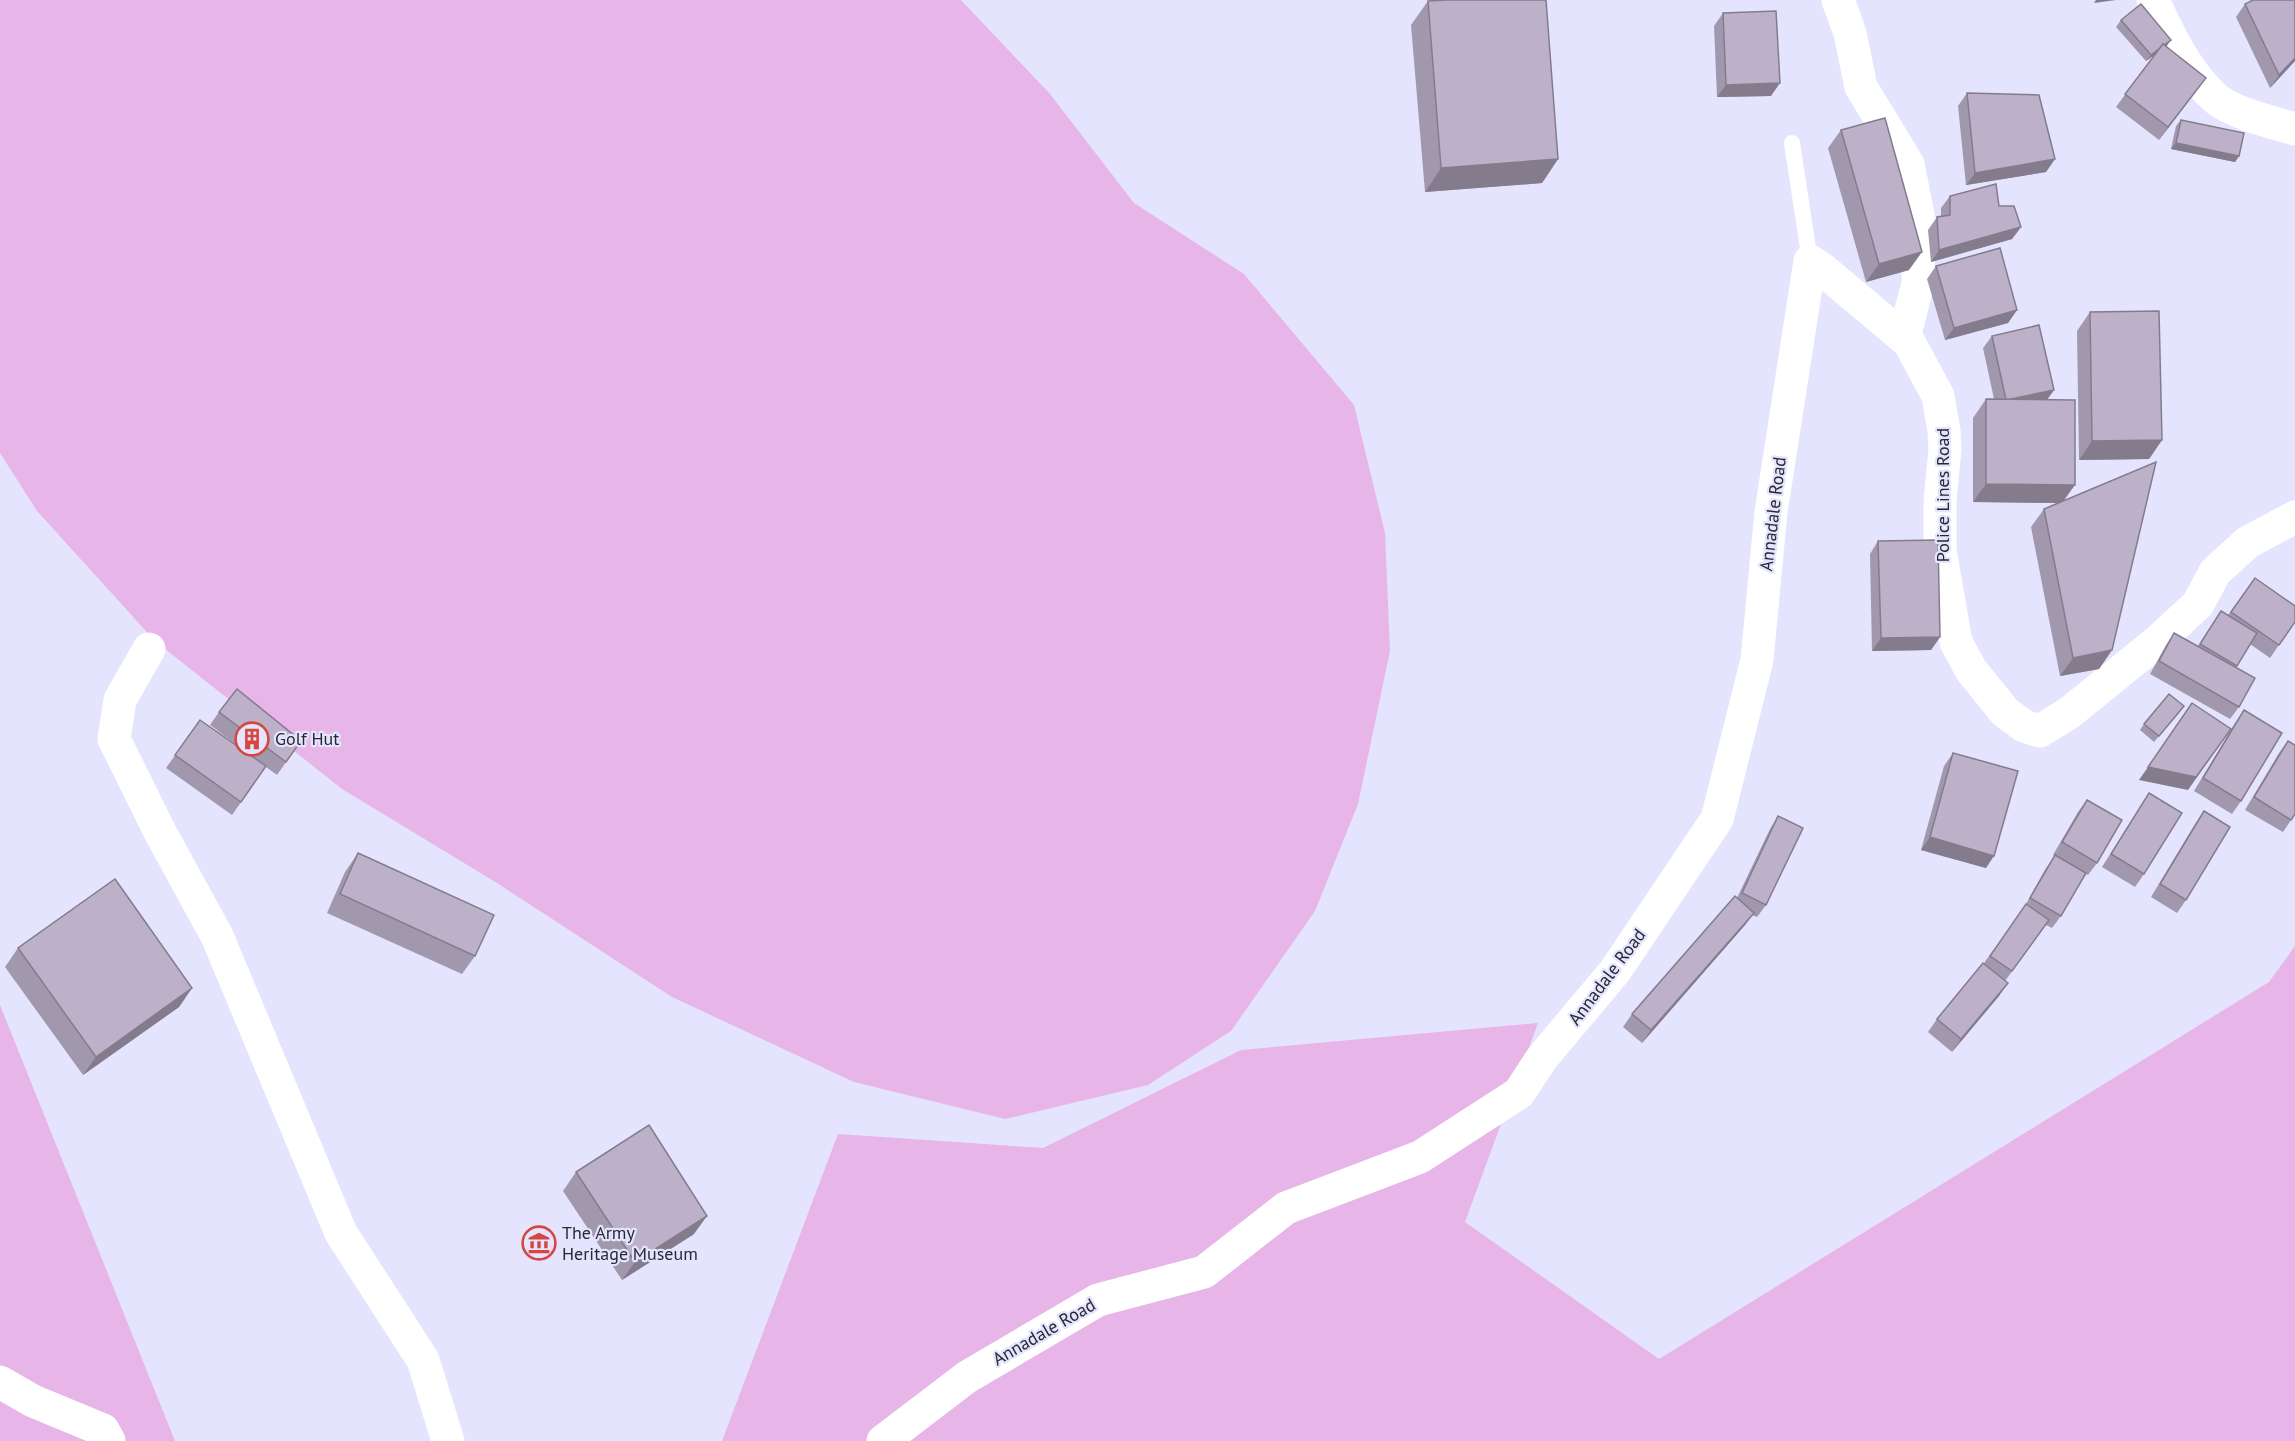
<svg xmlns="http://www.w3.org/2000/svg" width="2295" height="1441" font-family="'PT Sans',sans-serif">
	<rect width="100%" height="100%" fill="#e4e4fe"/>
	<g fill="#e8b5e8">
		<path d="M 0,0 L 961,0 L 1050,94 L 1134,203 L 1244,274 L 1354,405 L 1385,533 L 1390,651 L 1358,804 L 1315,911 L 1231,1031 L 1148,1085 L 1005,1119 L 854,1082 L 672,997 L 497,883 L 342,789 L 155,641 L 37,511 L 0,453 Z"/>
		<path d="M 2295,946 L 2295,1441 L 722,1441 L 838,1134 L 1043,1148 L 1241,1050 L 1538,1023 L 1465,1222 L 1659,1359 L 2269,982 Z"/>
		<path d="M 0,1005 L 175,1441 L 0,1441 Z"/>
	</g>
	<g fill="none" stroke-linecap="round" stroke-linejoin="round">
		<path stroke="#fff" stroke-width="16" d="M 1792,143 L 1810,261"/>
		<g stroke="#fff" stroke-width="33">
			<path d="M 1838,0 L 1850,33 L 1861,87 L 1908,164 L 1919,220 L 1918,283 L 1904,338"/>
			<path d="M 2153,0 C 2169,35 2186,71 2214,97 C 2231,113 2272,122 2295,129"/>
			<path d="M 149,649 L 120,700 L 114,739 L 160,832 L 217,936 L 341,1233 L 423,1360 L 448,1441"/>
			<path d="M 0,1382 L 33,1401 L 103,1430 L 109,1441"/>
			<path d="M 883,1441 L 967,1377 L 1098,1300 L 1204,1272 L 1286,1208 L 1420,1157 L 1519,1093 L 1542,1058 L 1615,971 L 1717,819 L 1757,660 L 1771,512 L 1810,261 L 1822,269 L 1909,342 L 1938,396 L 1944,431 L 1945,449 L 1940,501 L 1940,550 L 1956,642 L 1971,670 L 2005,712 L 2024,726 L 2040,731 L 2069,713 L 2158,641 L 2198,604 L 2215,572 L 2248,542 L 2295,517"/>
		</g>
	</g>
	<g fill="#a298ad">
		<path d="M 1428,1 L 1558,159 L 1542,183 L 1425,192 L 1411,25 Z"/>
		<path d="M 2245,4 L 2295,61 L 2270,88 L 2236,17 Z"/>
		<path d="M 1723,13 L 1771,96 L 1717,97 L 1714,26 Z"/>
		<path d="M 2121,20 L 2166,47 L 2197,90 L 2159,140 L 2116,107 L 2154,55 L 2146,61 L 2116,27 Z"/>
		<path d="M 1967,93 L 2055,159 L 2046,172 L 1966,185 L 1958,106 Z"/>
		<path d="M 2181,120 L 2239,156 L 2235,162 L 2171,149 L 2176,126 Z"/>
		<path d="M 1841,130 L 1909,270 L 1866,282 L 1828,148 Z"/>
		<path d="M 1950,196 L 1999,206 L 2021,227 L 2012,239 L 1931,262 L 1928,230 L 1937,217 L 1941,217 L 1941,208 Z"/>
		<path d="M 1936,266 L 2017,310 L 2008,323 L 1945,340 L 1927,279 Z"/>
		<path d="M 2090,312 L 2162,440 L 2149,459 L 2079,460 L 2077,331 Z"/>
		<path d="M 1992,336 L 2054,390 L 2047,400 L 2064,500 L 2112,650 L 2099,669 L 2060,676 L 2031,527 L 2044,509 L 2057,503 L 1973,502 L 1973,418 L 1986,399 L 1994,399 L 1983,348 Z"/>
		<path d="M 1878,541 L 1940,637 L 1931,650 L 1872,651 L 1870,554 Z"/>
		<path d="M 2255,578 L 2295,622 L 2270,658 L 2250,644 L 2236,667 L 2239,707 L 2230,719 L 2150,674 L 2166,645 L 2174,633 L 2198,646 L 2221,611 L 2228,615 Z"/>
		<path d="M 2244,710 L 2241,801 L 2232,814 L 2194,791 L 2235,723 Z"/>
		<path d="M 219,712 L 301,741 L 277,775 L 266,767 L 232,815 L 166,768 L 200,720 L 252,756 L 210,725 Z"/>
		<path d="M 2179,713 L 2154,742 L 2140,730 L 2144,724 Z"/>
		<path d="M 2288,741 L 2291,820 L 2283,832 L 2245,810 L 2279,753 Z"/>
		<path d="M 1953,753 L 1986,868 L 1921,850 L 1944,766 Z"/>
		<path d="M 2149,793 L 2144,874 L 2135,887 L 2102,867 Z"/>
		<path d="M 2087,800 L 2097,863 L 2088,875 L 2086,874 L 2061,916 L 2052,928 L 2046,925 L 2005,981 L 1999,996 L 1952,1052 L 1928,1032 L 1937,1019 L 1984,963 L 2022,911 L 2046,868 L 2055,856 L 2053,855 L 2078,812 Z"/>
		<path d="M 2204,811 L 2186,900 L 2177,913 L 2151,897 L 2195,824 Z"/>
		<path d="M 1778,816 L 1766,905 L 1757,917 L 1752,915 L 1745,925 L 1642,1043 L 1623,1027 L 1632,1014 L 1737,898 L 1770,829 Z"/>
		<path d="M 358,853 L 475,956 L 462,974 L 327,913 L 345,872 Z"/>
		<path d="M 18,948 L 192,988 L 179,1007 L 83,1075 L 5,967 Z"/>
		<path d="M 576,1172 L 694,1234 L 622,1280 L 563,1191 Z"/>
	</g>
	<g fill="#847c8d">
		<path d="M 2096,0 L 2116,0 L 2094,3 Z"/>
		<path d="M 2171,40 L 2166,47 L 2146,61 L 2151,55 Z"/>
		<path d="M 2295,58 L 2295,61 L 2270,88 L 2279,75 Z"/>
		<path d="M 2206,78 L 2197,90 L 2159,140 L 2168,127 Z"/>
		<path d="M 1780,83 L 1771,96 L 1717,97 L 1726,85 Z"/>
		<path d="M 2176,143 L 2239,156 L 2235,162 L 2171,149 Z"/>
		<path d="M 1558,159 L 1542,183 L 1425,192 L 1441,168 Z"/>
		<path d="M 2055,159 L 2046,172 L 1966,185 L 1975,173 Z"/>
		<path d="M 2021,227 L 2012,239 L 1931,262 L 1939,250 Z"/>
		<path d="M 1922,252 L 1909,270 L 1866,282 L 1879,264 Z"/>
		<path d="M 2017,310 L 2008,323 L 1945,340 L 1954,328 Z"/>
		<path d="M 2054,390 L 2045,402 L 2006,400 Z"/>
		<path d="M 2162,440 L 2149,459 L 2079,460 L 2092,441 Z"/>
		<path d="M 1986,484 L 2075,485 L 2062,503 L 1973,502 Z"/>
		<path d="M 1940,637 L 1931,650 L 1872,651 L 1881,638 Z"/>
		<path d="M 2112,650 L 2099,669 L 2060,676 L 2073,658 Z"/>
		<path d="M 2231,729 L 2188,790 L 2139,780 L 2148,767 Z"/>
		<path d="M 1930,837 L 1994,856 L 1986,868 L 1921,850 Z"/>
		<path d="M 1754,913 L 1745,925 L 1642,1043 L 1651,1030 Z"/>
		<path d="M 2008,983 L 1999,996 L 1952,1052 L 1961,1039 Z"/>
		<path d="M 192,988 L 179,1007 L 83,1075 L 96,1057 Z"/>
		<path d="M 707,1216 L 694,1234 L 622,1280 L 635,1262 Z"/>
	</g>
	<g fill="#bcb1c9" stroke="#847c8d" stroke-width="1.5">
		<path d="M 1446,0 L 1546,0 L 1558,159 L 1441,168 L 1428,1 Z"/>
		<path d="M 2253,0 L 2295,0 L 2295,58 L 2279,75 L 2245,4 Z"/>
		<path d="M 2141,4 L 2171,40 L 2164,45 L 2163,44 L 2160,48 L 2151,55 L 2121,20 Z"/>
		<path d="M 1776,11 L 1780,83 L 1726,85 L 1723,13 Z"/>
		<path d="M 2163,44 L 2206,78 L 2168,127 L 2125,94 Z"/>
		<path d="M 1967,93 L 2039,95 L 2055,159 L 1975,173 Z"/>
		<path d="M 1885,118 L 1922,252 L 1879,264 L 1841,130 Z"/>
		<path d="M 2181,120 L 2244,133 L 2239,156 L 2176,143 Z"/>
		<path d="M 1996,184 L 1999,206 L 2014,206 L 2021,227 L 1939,250 L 1937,217 L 1950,215 L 1950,196 Z"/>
		<path d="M 2000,248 L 2017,310 L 1954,328 L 1936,266 Z"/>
		<path d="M 2159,311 L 2162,440 L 2092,441 L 2090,312 Z"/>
		<path d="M 2039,325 L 2054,390 L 2006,400 L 1992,336 Z"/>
		<path d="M 1986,399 L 2075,400 L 2075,485 L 1986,484 Z"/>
		<path d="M 2156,462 L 2112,650 L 2073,658 L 2044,509 Z"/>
		<path d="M 1938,540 L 1940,637 L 1881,638 L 1878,541 Z"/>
		<path d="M 2255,578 L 2295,606 L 2295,622 L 2279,645 L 2231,612 Z"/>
		<path d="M 2221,611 L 2257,633 L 2237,666 L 2200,644 Z"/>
		<path d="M 2174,633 L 2255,678 L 2239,707 L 2159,661 Z"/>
		<path d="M 237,689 L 301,741 L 286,762 L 219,712 Z"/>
		<path d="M 2169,694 L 2184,706 L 2159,736 L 2144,724 Z"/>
		<path d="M 2192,703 L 2231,729 L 2196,777 L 2148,767 Z"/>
		<path d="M 2244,710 L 2282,733 L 2241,801 L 2203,778 Z"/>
		<path d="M 200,720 L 266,766 L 241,802 L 175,755 Z"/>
		<path d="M 2288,741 L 2295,745 L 2295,814 L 2291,820 L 2254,797 Z"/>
		<path d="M 1953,753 L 2018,771 L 1994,856 L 1930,837 Z"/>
		<path d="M 2149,793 L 2182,813 L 2144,874 L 2111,854 Z"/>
		<path d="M 2087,800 L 2122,820 L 2097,863 L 2062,842 Z"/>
		<path d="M 2204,811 L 2230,827 L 2186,900 L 2160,884 Z"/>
		<path d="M 1778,816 L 1803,828 L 1766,905 L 1742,893 Z"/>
		<path d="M 358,853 L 494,915 L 475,956 L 340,894 Z"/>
		<path d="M 2055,855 L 2086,873 L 2061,916 L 2030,898 Z"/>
		<path d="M 115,879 L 192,988 L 96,1057 L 18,948 Z"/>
		<path d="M 1735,896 L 1754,913 L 1651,1030 L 1632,1014 Z"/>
		<path d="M 2026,904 L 2049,920 L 2012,971 L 1990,956 Z"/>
		<path d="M 1983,963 L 2008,983 L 1961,1039 L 1937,1019 Z"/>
		<path d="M 649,1125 L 707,1216 L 635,1262 L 576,1172 Z"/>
	</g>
	<defs>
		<symbol id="building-ring" viewBox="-11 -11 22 22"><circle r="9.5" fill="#e4e4fe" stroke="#d6483f" stroke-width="1.5"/><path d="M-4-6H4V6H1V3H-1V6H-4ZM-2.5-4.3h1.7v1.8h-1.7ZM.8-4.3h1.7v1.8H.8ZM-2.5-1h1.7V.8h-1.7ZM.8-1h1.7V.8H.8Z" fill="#d6483f"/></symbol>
		<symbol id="museum-ring" viewBox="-11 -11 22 22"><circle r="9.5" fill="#e4e4fe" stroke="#d6483f" stroke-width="1.5"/><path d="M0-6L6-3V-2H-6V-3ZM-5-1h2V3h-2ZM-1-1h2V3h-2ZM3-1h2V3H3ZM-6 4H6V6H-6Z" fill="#d6483f"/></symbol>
	</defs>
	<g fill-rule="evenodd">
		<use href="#building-ring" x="233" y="720" width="38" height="38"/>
		<use href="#museum-ring" x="520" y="1224" width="38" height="38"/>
	</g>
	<g text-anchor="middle" stroke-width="4.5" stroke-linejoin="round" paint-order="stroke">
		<g font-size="18" fill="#282831" stroke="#e4e4fe">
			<text transform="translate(1943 495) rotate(-90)" y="6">Police Lines Road</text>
			<text transform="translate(1773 514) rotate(-83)" y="6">Annadale Road</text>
			<text transform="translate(1607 977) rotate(-53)" y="6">Annadale Road</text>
			<text transform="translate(1044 1332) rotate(-30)" y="6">Annadale Road</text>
		</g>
		<g font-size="18" fill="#282831" stroke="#e4e4fe" text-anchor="start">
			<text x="275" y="745">Golf Hut</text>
			<text x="562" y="1239">The Army<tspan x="562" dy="21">Heritage Museum</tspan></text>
		</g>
	</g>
</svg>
